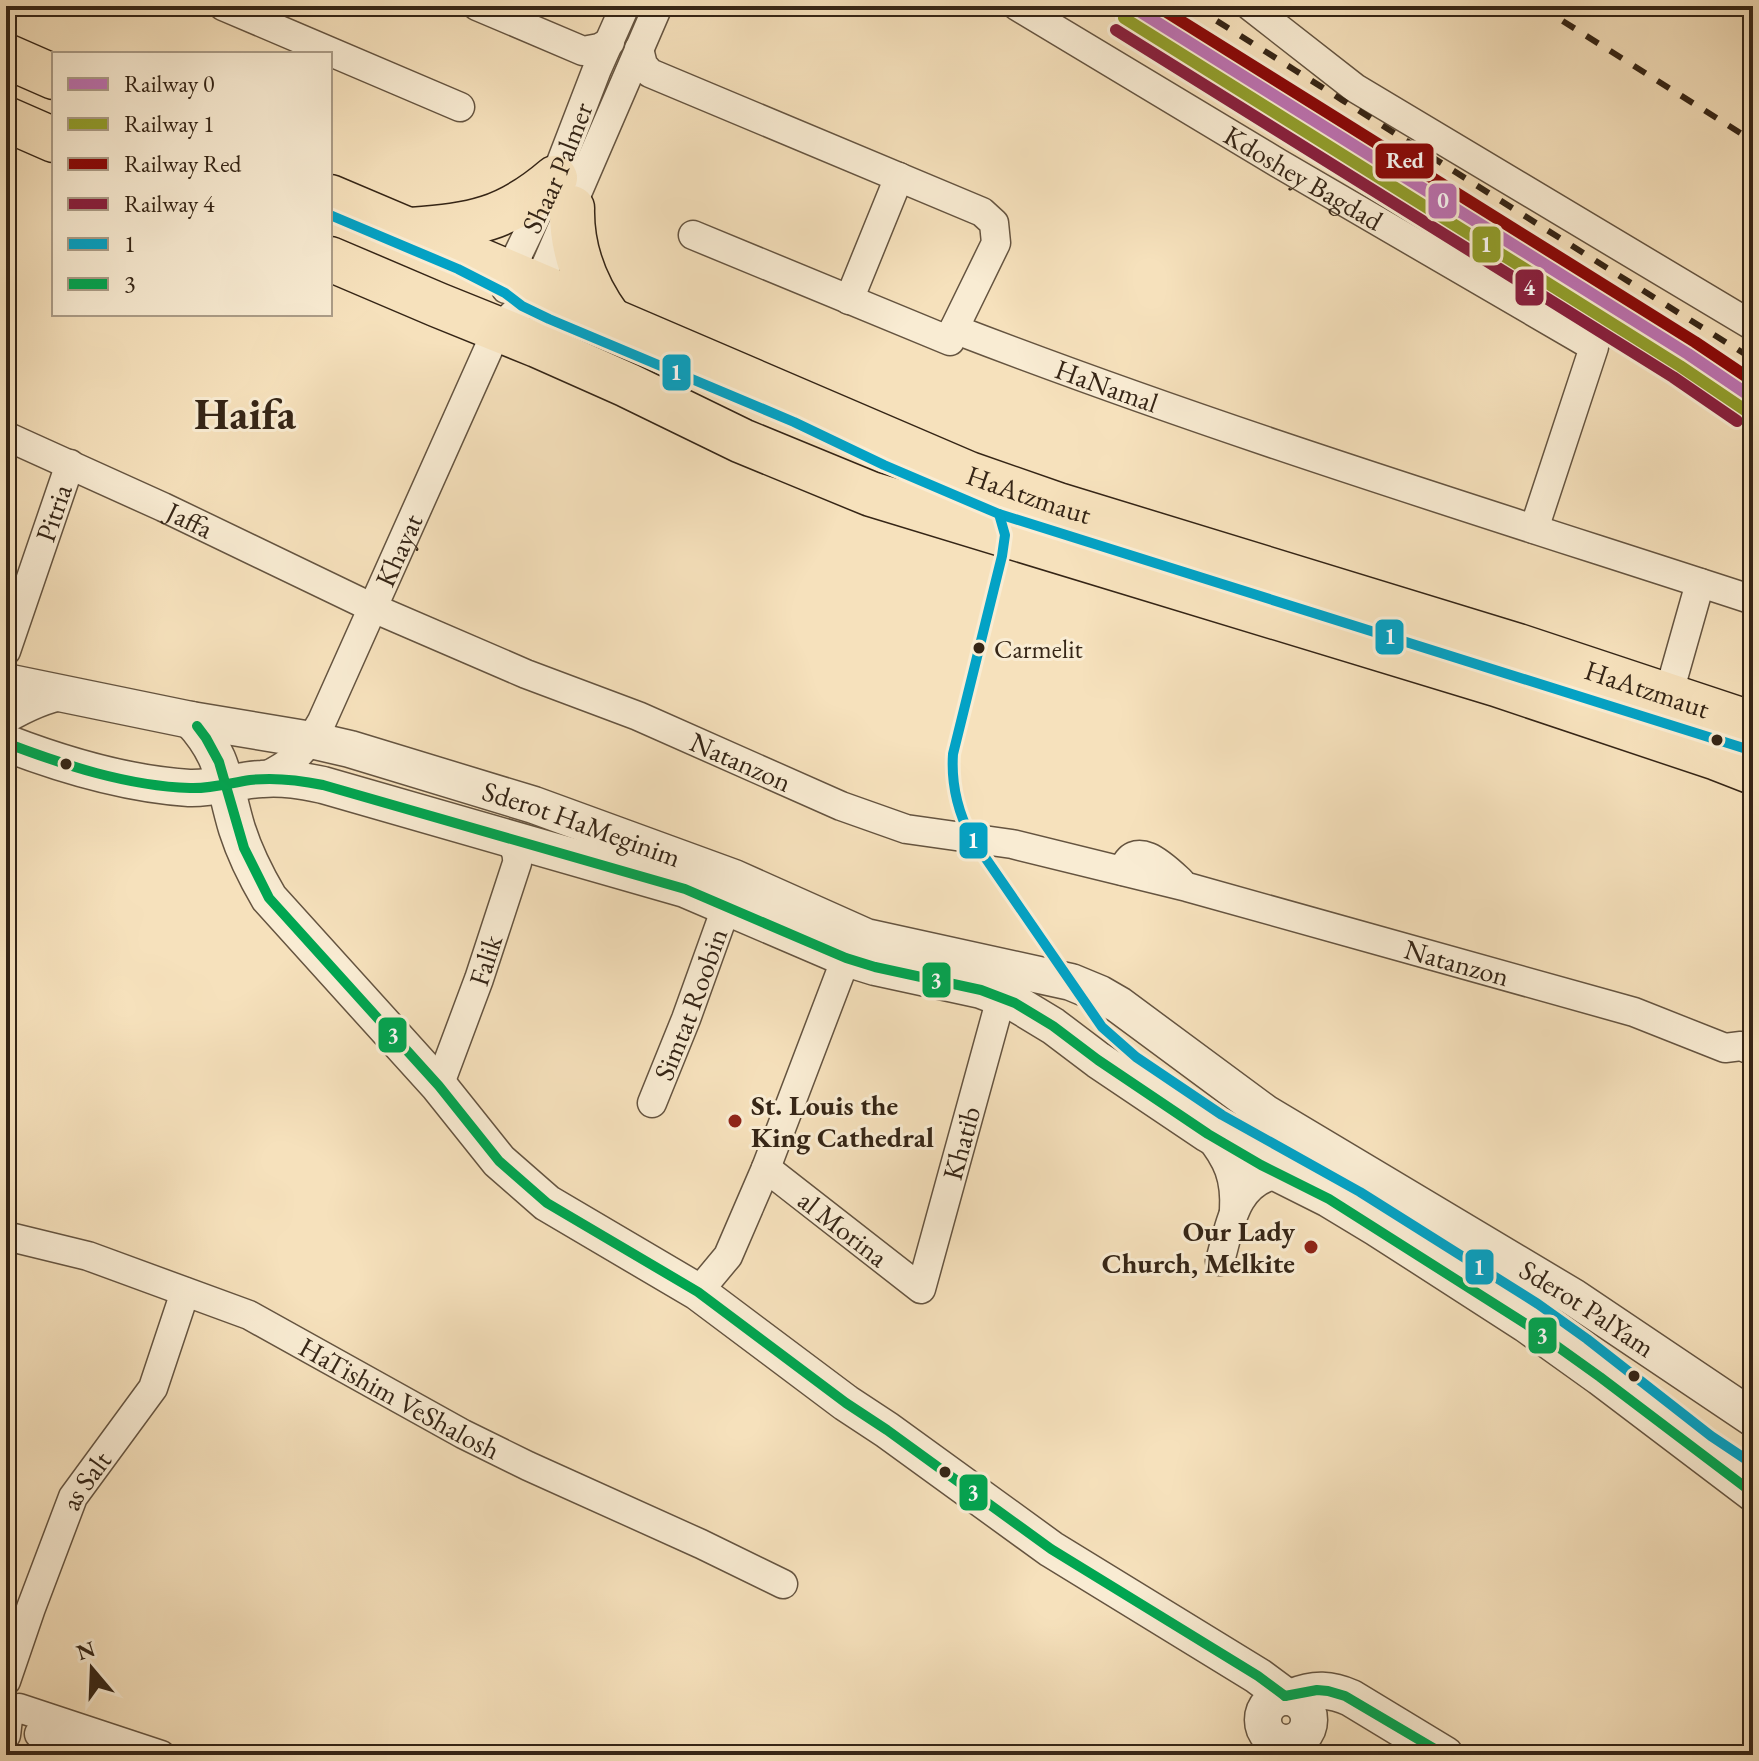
<svg xmlns="http://www.w3.org/2000/svg" width="1759" height="1761" font-family="'EB Garamond',serif">
	<rect width="100%" height="100%" fill="#f6e1bc"/>
	<filter id="stains"><feTurbulence type="fractalNoise" baseFrequency=".0025" numOctaves="4"/><feColorMatrix values="0 0 0 0 .2 0 0 0 0 .09 0 0 0 0 .02 0 0 0 .5 -.17"/></filter>
	<radialGradient id="worn" r=".72"><stop offset=".6" stop-color="#630" stop-opacity="0"/><stop offset="1" stop-color="#630" stop-opacity=".3"/></radialGradient>
	<g fill="none" stroke-linecap="round" stroke-linejoin="round">
		<defs>
			<g id="minor">
				<path d="M 223,6 L 460,107"/>
				<path d="M 477,6 L 583,51 L 599,48 L 610,42"/>
				<path id="s1" d="M 1017,6 L 1278,163 L 1594,347 L 1534,529"/>
				<path d="M 1250,6 L 1355,88 L 1753,326"/>
				<path id="s2" d="M 639,49 L 643,65 L 650,73 L 982,212 L 994,223 L 996,243 L 954,329 C 1216,430 1486,513 1753,600"/>
				<path d="M 693,235 L 950,341 L 954,329"/>
				<path id="s3" d="M 506,289 L 519,252 L 555,178 L 597,69 L 625,6"/>
				<path d="M 849,300 L 899,177"/>
				<path id="s4" d="M 6,436 L 163,507 L 373,608 L 526,674 L 638,716 L 841,806 L 906,829 L 1012,844 L 1187,887 L 1634,1012 L 1725,1048 L 1741,1046 L 1753,1051"/>
				<path id="s5" d="M 6,651 L 70,464"/>
				<path d="M 1668,696 L 1700,583"/>
				<path d="M 6,719 C 25,708 43,699 65,695"/>
				<path id="s6" d="M 260,779 C 293,763 304,753 322,721 L 497,330 L 522,306 L 536,284 L 547,263 L 658,6"/>
				<path d="M 1123,871 C 1134,836 1165,867 1180,881"/>
				<path id="s7" d="M 439,1086 L 479,979 L 517,863 C 518,851 513,844 503,837"/>
				<path id="s8" d="M 652,1103 L 686,1019 L 727,905"/>
				<path d="M 1208,1135 C 1228,1160 1236,1178 1234,1211"/>
				<path id="s9" d="M 766,1168 L 921,1289 L 1001,998"/>
				<path id="s10" d="M 6,1236 L 88,1256 L 249,1315 L 463,1434 L 528,1466 L 701,1544 L 783,1584"/>
				<path d="M 1220,1261 C 1230,1226 1235,1181 1279,1174"/>
				<path d="M 698,1292 L 728,1256 L 766,1168 L 846,958"/>
				<path id="s11" d="M 6,1681 L 31,1608 L 73,1497 L 153,1388 L 185,1292"/>
				<path d="M 39,1734 L 98,1755"/>
				<path d="M 6,1735 C 8,1724 6,1711 19,1708 L 161,1755"/>
			</g>
			<g id="tertiary">
				<path id="s12" d="M 6,682 L 191,720 L 311,740 L 350,749 L 534,805 L 734,878 L 866,937 L 1071,982 L 1100,994 L 1119,1005 L 1265,1113 L 1573,1297 L 1753,1418"/>
				<path d="M 191,720 C 226,758 223,783 237,829 C 245,854 256,876 269,898 L 439,1086 L 499,1161 L 547,1203 L 698,1292 L 846,1403 L 887,1430 L 1051,1549 L 1258,1676 L 1285,1696"/>
				<path d="M 6,743 C 63,765 128,784 189,788 C 214,789 238,780 262,779 C 283,777 303,781 323,785 L 685,889 L 846,958 L 875,967 L 981,990 L 1015,1003 L 1053,1026 L 1098,1060 L 1208,1134 L 1261,1165 L 1329,1199 L 1377,1228 L 1526,1324 L 1600,1377 L 1753,1493"/>
				<circle cx="1286" cy="1720" r="23"/>
				<path d="M 1293,1697 C 1314,1688 1331,1689 1351,1698 L 1445,1755"/>
			</g>
			<g id="trunk">
				<path d="M 6,56 L 54,77"/>
				<path d="M 6,119 L 54,140"/>
				<path id="s13" d="M 330,197 L 559,294 L 610,320 L 969,474 L 1058,505 L 1518,646 L 1753,724"/>
				<path d="M 572,208 C 571,250 585,286 610,320"/>
				<path d="M 411,230 C 473,225 506,220 555,178"/>
				<path d="M 330,259 L 438,305 L 537,345 L 627,385 L 742,441 L 871,494 L 1496,684 L 1717,758 L 1753,772"/>
			</g>
		</defs>
		<use href="#minor" stroke="#655440" stroke-width="31"/>
		<use href="#tertiary" stroke="#655440" stroke-width="39"/>
		<use href="#trunk" stroke="#352516" stroke-width="47"/>
		<use href="#minor" stroke="#f9ecd3" stroke-width="28"/>
		<use href="#tertiary" stroke="#f9ecd3" stroke-width="36"/>
		<use href="#trunk" stroke="#f6e1bc" stroke-width="44"/>
		<g stroke="#352516" stroke-width="6" stroke-dasharray="14 14" stroke-linecap="butt">
			<path d="M 1193,6 C 1380,123 1565,243 1753,359"/>
			<path d="M 1539,6 L 1753,141"/>
		</g>
		<defs>
			<g id="bus-1">
				<path d="M 330,215 L 458,269 L 505,293 L 522,306 L 549,319 L 794,422 L 884,465 L 999,514 L 1753,751"/>
				<path d="M 999,514 L 1005,535 L 1002,556 L 953,754 C 951,784 957,810 971,837 L 1102,1027 L 1136,1057 L 1222,1115 L 1360,1192 L 1538,1304 L 1587,1339 L 1711,1436 L 1753,1464"/>
			</g>
			<g id="bus-2">
				<path d="M 197,726 L 206,738 L 219,762 L 244,848 L 269,898 L 439,1086 L 499,1161 L 547,1203 L 698,1292 L 846,1403 L 887,1430 L 1051,1549 L 1258,1676 L 1285,1696"/>
				<path d="M 6,743 C 64,765 127,786 190,788 C 210,789 230,783 250,780 C 275,777 299,780 323,785 L 685,889 L 846,958 L 875,967 L 981,990 L 1015,1003 L 1053,1026 L 1098,1060 L 1208,1134 L 1261,1165 L 1329,1199 L 1526,1324 L 1600,1377 L 1753,1493"/>
				<path d="M 1285,1696 L 1317,1690 L 1328,1691 L 1345,1696 L 1445,1755"/>
			</g>
		</defs>
		<use href="#bus-1" stroke="#f9ecd3" stroke-width="16"/>
		<use href="#bus-2" stroke="#f9ecd3" stroke-width="16"/>
		<use href="#bus-1" stroke="#03a2c5" stroke-width="10"/>
		<use href="#bus-2" stroke="#00a651" stroke-width="10"/>
		<defs>
			<path id="rail-1" d="M 1131,6 L 1688,354 L 1753,398"/>
			<path id="rail-2" d="M 1124,18 L 1680,366 L 1745,410"/>
			<path id="rail-3" d="M 1157,6 L 1695,342 L 1753,381"/>
			<path id="rail-4" d="M 1116,30 L 1673,377 L 1737,421"/>
		</defs>
		<use href="#rail-1" stroke="#f9ecd3" stroke-width="18"/>
		<use href="#rail-2" stroke="#f9ecd3" stroke-width="18"/>
		<use href="#rail-3" stroke="#f9ecd3" stroke-width="18"/>
		<use href="#rail-4" stroke="#f9ecd3" stroke-width="18"/>
		<use href="#rail-1" stroke="#bc72b1" stroke-width="12"/>
		<use href="#rail-2" stroke="#919e2b" stroke-width="12"/>
		<use href="#rail-3" stroke="#8a0808" stroke-width="12"/>
		<use href="#rail-4" stroke="#891f3e" stroke-width="12"/>
	</g>
	<g fill="#352516" stroke="#f9ecd3" stroke-width="3">
		<circle cx="979" cy="648" r="7"/>
		<circle cx="1717" cy="740" r="7"/>
		<circle cx="66" cy="764" r="7"/>
		<circle cx="1634" cy="1376" r="7"/>
		<circle cx="945" cy="1472" r="7"/>
	</g>
	<g fill="#8f2418" stroke="#f9ecd3" stroke-width="3">
		<circle cx="735" cy="1121" r="8"/>
		<circle cx="1311" cy="1247" r="8"/>
	</g>
	<g text-anchor="middle" stroke-width="6" stroke-linejoin="round" paint-order="stroke">
		<g font-size="26" fill="#352516" stroke="#f9ecd3" text-anchor="start">
			<text x="994" y="658">Carmelit</text>
		</g>
		<g font-size="28" fill="#352516" stroke="#f9ecd3">
			<text dy="10" stroke="none"><textPath href="#s3" startOffset="132">Shaar Palmer</textPath></text>
			<text dy="10" stroke="none"><textPath href="#s1" startOffset="334">Kdoshey Bagdad</textPath></text>
			<text dy="10" stroke="none"><textPath href="#s2" startOffset="682">HaNamal</textPath></text>
			<text dy="10" stroke="none"><textPath href="#s13" startOffset="760">HaAtzmaut</textPath></text>
			<text dy="10" stroke="none"><textPath href="#s5" startOffset="146">Pitria</textPath></text>
			<text dy="10" stroke="none"><textPath href="#s4" startOffset="202">Jaffa</textPath></text>
			<text dy="10" stroke="none"><textPath href="#s6" startOffset="274">Khayat</textPath></text>
			<text dy="10" stroke="none"><textPath href="#s13" startOffset="1408">HaAtzmaut</textPath></text>
			<text dy="10" stroke="none"><textPath href="#s4" startOffset="804">Natanzon</textPath></text>
			<text dy="10" stroke="none"><textPath href="#s12" startOffset="594">Sderot HaMeginim</textPath></text>
			<text dy="10" stroke="none"><textPath href="#s7" startOffset="134">Falik</textPath></text>
			<text dy="10" stroke="none"><textPath href="#s4" startOffset="1550">Natanzon</textPath></text>
			<text dy="10" stroke="none"><textPath href="#s8" startOffset="106">Simtat Roobin</textPath></text>
			<text dy="10" stroke="none"><textPath href="#s9" startOffset="348">Khatib</textPath></text>
			<text dy="10" stroke="none"><textPath href="#s9" startOffset="98">al Morina</textPath></text>
			<text dy="10" stroke="none"><textPath href="#s12" startOffset="1722">Sderot PalYam</textPath></text>
			<text dy="10" stroke="none"><textPath href="#s10" startOffset="428">HaTishim VeShalosh</textPath></text>
			<text dy="10" stroke="none"><textPath href="#s11" startOffset="216">as Salt</textPath></text>
		</g>
		<g font-size="28" font-weight="bold" fill="#352516" stroke="#f9ecd3" text-anchor="start">
			<text x="751" y="1115">St. Louis the<tspan x="751" dy="32">King Cathedral</tspan></text>
			<text x="1295" y="1241" text-anchor="end">Our Lady<tspan x="1295" dy="32">Church, Melkite</tspan></text>
		</g>
		<g font-size="44" font-weight="bold" fill="#352516" stroke="#f9ecd3">
			<text x="245" y="429">Haifa</text>
		</g>
	</g>
	<g stroke="#f9ecd3" stroke-width="3">
		<rect x="1374" y="142" width="61" height="38" rx="8" fill="#8a0808"/>
		<rect x="1427" y="182" width="31" height="38" rx="8" fill="#bc72b1"/>
		<rect x="1471" y="225" width="31" height="39" rx="8" fill="#919e2b"/>
		<rect x="1514" y="268" width="31" height="39" rx="8" fill="#891f3e"/>
		<rect x="661" y="353" width="31" height="39" rx="8" fill="#03a2c5"/>
		<rect x="1374" y="618" width="31" height="38" rx="8" fill="#03a2c5"/>
		<rect x="958" y="821" width="31" height="39" rx="8" fill="#03a2c5"/>
		<rect x="921" y="961" width="31" height="38" rx="8" fill="#00a651"/>
		<rect x="377" y="1016" width="31" height="38" rx="8" fill="#00a651"/>
		<rect x="1464" y="1248" width="31" height="38" rx="8" fill="#03a2c5"/>
		<rect x="1527" y="1316" width="31" height="39" rx="8" fill="#00a651"/>
		<rect x="958" y="1473" width="31" height="39" rx="8" fill="#00a651"/>
	</g>
	<g font-size="22" text-anchor="middle" font-weight="bold" fill="#fff">
		<text x="1405" y="168">Red</text>
		<text x="1443" y="208">0</text>
		<text x="1486" y="252">1</text>
		<text x="1529" y="295">4</text>
		<text x="676" y="380">1</text>
		<text x="1390" y="644">1</text>
		<text x="973" y="848">1</text>
		<text x="936" y="988">3</text>
		<text x="393" y="1043">3</text>
		<text x="1479" y="1275">1</text>
		<text x="1542" y="1343">3</text>
		<text x="973" y="1500">3</text>
	</g>
	<rect width="1759" height="1761" fill="none" stroke="#f6e1bc" stroke-width="32"/>
	<rect x="8" y="8" width="1743" height="1745" fill="none" stroke="#352516" stroke-width="4"/>
	<rect x="16" y="16" width="1727" height="1729" fill="none" stroke="#352516" stroke-width="2"/>
	<rect x="52" y="52" width="280" height="264" fill="#f9ecd3" stroke="#ab9c87" stroke-width="2"/>
	<rect x="68" y="78" width="40" height="12" fill="#bc72b1" stroke="#ab9c87" stroke-width="2"/>
	<text x="124" y="92" font-size="24" fill="#352516">Railway 0</text>
	<rect x="68" y="118" width="40" height="12" fill="#919e2b" stroke="#ab9c87" stroke-width="2"/>
	<text x="124" y="132" font-size="24" fill="#352516">Railway 1</text>
	<rect x="68" y="158" width="40" height="12" fill="#8a0808" stroke="#ab9c87" stroke-width="2"/>
	<text x="124" y="172" font-size="24" fill="#352516">Railway Red</text>
	<rect x="68" y="198" width="40" height="12" fill="#891f3e" stroke="#ab9c87" stroke-width="2"/>
	<text x="124" y="212" font-size="24" fill="#352516">Railway 4</text>
	<rect x="68" y="238" width="40" height="12" fill="#03a2c5" stroke="#ab9c87" stroke-width="2"/>
	<text x="124" y="252" font-size="24" fill="#352516">1</text>
	<rect x="68" y="278" width="40" height="12" fill="#00a651" stroke="#ab9c87" stroke-width="2"/>
	<text x="124" y="292" font-size="24" fill="#352516">3</text>
	<g transform="translate(92 1669) rotate(341)" stroke="#f9ecd3" stroke-width="6" paint-order="stroke">
	<path d="M0-6L14 30L0 20L-14 30Z" fill="#352516"/>
	<text y="-12" font-size="22" font-weight="bold" text-anchor="middle" fill="#352516">N</text>
	</g>
	<rect width="100%" height="100%" filter="url(#stains)"/>
	<rect width="100%" height="100%" fill="url(#worn)"/>
</svg>
